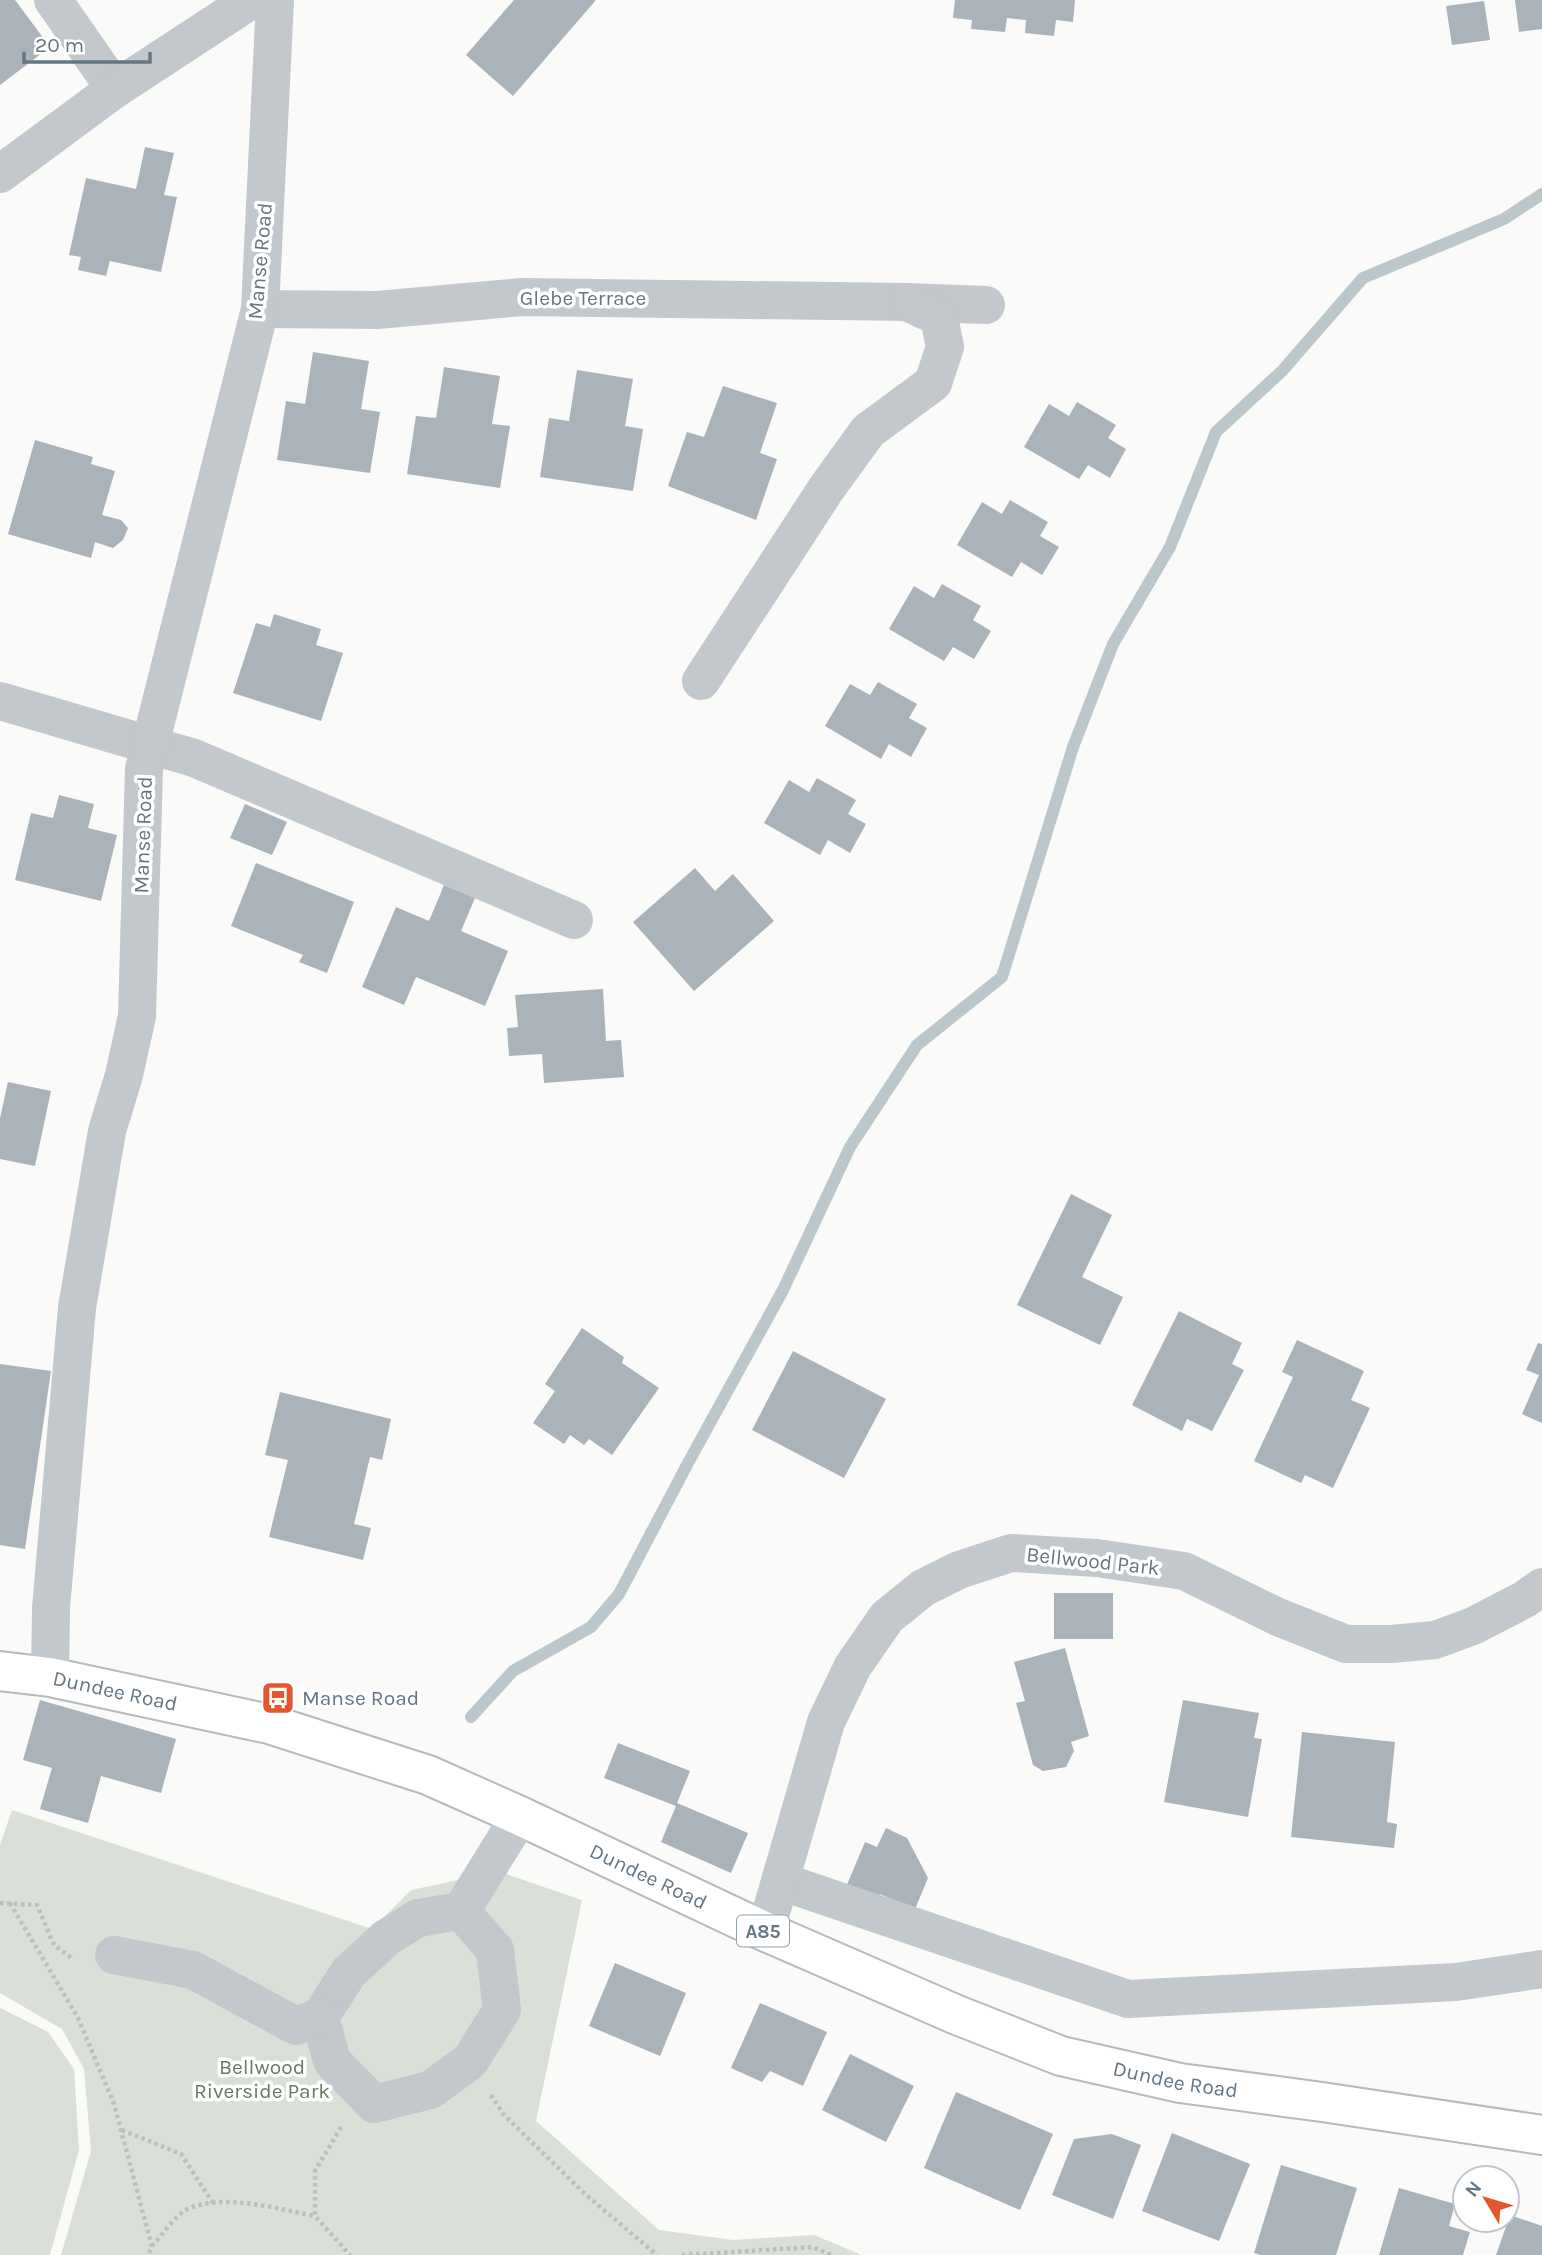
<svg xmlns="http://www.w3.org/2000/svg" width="1542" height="2255" font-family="Karla,sans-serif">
	<rect width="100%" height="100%" fill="#fafaf8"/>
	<g fill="#dadfd7">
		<path d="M 12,1810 L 372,1929 L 411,1890 L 458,1880 L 477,1864 L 582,1900 L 536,2121 L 659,2230 L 733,2240 L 814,2235 L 862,2255 L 61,2255 L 91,2151 L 84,2069 L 62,2029 L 0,1993 L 0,1845 Z"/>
		<path d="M 0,2008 L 48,2032 L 74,2069 L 79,2150 L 50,2255 L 0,2255 Z"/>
	</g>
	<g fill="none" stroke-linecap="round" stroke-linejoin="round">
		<path stroke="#bbc7cb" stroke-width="12" d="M 471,1717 L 513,1671 L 591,1627 L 619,1594 L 688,1463 L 783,1290 L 850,1147 L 917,1045 L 1002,977 L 1073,747 L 1113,644 L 1170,547 L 1216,432 L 1282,371 L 1363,278 L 1504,219 L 1542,194"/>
	</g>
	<g fill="#aab3b9">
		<path d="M 0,0 L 15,0 L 50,47 L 0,85 Z"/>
		<path d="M 514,0 L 596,0 L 513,96 L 466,55 Z"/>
		<path d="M 955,0 L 1075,0 L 1073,22 L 1056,20 L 1054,36 L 1025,33 L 1026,20 L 1007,18 L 1005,32 L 971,29 L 972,20 L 953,18 Z"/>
		<path d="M 1515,0 L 1542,0 L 1542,29 L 1519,32 Z"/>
		<path d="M 1484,1 L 1490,40 L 1452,45 L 1446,6 Z"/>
		<path d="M 145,147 L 174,153 L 164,195 L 177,197 L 161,272 L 110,261 L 106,276 L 78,270 L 81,257 L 69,255 L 86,178 L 136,189 Z"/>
		<path d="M 313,352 L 369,361 L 361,409 L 380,412 L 370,473 L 277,460 L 286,401 L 305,404 Z"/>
		<path d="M 444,367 L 500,376 L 492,424 L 510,426 L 500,488 L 407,474 L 416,416 L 436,418 Z"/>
		<path d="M 577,370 L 633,379 L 625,426 L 643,429 L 633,491 L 540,477 L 549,418 L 569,421 Z"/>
		<path d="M 723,386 L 777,403 L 760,453 L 777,459 L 756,520 L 668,486 L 687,432 L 704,437 Z"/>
		<path d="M 1077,402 L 1116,425 L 1108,438 L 1126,449 L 1110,478 L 1088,465 L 1079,479 L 1024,447 L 1049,404 L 1069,416 Z"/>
		<path d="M 35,440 L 93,457 L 91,464 L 115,471 L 102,515 L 121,520 L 128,528 L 123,540 L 113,548 L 95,542 L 91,558 L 8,534 Z"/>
		<path d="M 1010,500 L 1048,522 L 1040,536 L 1059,547 L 1042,575 L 1021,562 L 1012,577 L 957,545 L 982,502 L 1002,514 Z"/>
		<path d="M 942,584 L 981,606 L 973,620 L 991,631 L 974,659 L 953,647 L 944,661 L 889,629 L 914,586 L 934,598 Z"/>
		<path d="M 274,614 L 321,629 L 316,645 L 343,653 L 321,721 L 233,693 L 256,623 L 270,627 Z"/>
		<path d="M 878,682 L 917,704 L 909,718 L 927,728 L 911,757 L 889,744 L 881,759 L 825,726 L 850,684 L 870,695 Z"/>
		<path d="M 817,778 L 856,800 L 848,814 L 866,824 L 850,853 L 828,840 L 820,855 L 764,823 L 789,780 L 809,792 Z"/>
		<path d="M 59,795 L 94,804 L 88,828 L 117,835 L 101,901 L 15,880 L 31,813 L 53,818 Z"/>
		<path d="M 245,804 L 287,822 L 272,855 L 230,838 Z"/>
		<path d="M 256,863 L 354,902 L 327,973 L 299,962 L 303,955 L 231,926 Z"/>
		<path d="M 695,868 L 715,891 L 733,874 L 774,921 L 694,991 L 633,922 Z"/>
		<path d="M 444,885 L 475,898 L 461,931 L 508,951 L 485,1006 L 416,977 L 404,1005 L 362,987 L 396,907 L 429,921 Z"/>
		<path d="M 603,989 L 606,1041 L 621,1040 L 624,1077 L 544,1083 L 542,1054 L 509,1056 L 507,1028 L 518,1027 L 515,995 Z"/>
		<path d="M 8,1082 L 51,1091 L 35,1166 L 0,1159 L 0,1118 Z"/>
		<path d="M 1071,1194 L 1112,1215 L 1082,1277 L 1123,1297 L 1100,1345 L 1017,1305 Z"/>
		<path d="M 1179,1311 L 1242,1343 L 1232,1364 L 1244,1370 L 1212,1431 L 1187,1419 L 1182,1431 L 1132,1405 Z"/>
		<path d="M 582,1328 L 624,1357 L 622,1363 L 659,1388 L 612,1455 L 589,1439 L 584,1445 L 570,1435 L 564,1444 L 533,1423 L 555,1391 L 545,1384 Z"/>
		<path d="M 1297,1340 L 1364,1371 L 1351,1400 L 1370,1408 L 1333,1488 L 1305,1475 L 1301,1483 L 1254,1461 L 1293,1377 L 1282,1372 Z"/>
		<path d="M 1538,1343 L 1542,1344 L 1542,1423 L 1522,1414 L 1539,1375 L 1526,1370 Z"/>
		<path d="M 793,1351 L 886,1399 L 844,1478 L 752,1430 Z"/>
		<path d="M 0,1364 L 51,1371 L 25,1549 L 0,1545 Z"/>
		<path d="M 280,1392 L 391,1419 L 382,1460 L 370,1457 L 354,1524 L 371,1528 L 363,1560 L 269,1537 L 288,1460 L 265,1455 Z"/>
		<rect x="1054" y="1593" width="59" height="46"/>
		<path d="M 1065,1648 L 1089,1736 L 1071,1742 L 1074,1751 L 1066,1767 L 1043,1771 L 1033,1765 L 1016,1703 L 1025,1701 L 1014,1662 Z"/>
		<path d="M 40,1700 L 176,1739 L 161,1793 L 101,1776 L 88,1823 L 40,1809 L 52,1768 L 23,1760 Z"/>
		<path d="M 1183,1700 L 1259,1713 L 1254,1738 L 1262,1739 L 1248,1817 L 1164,1802 Z"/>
		<path d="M 1302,1732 L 1395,1742 L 1387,1822 L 1397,1824 L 1394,1848 L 1291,1837 Z"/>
		<path d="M 618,1743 L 690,1771 L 677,1803 L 748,1833 L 731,1873 L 661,1842 L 676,1806 L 604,1778 Z"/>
		<path d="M 886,1828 L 907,1838 L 928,1878 L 915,1909 L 880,1894 L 877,1900 L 846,1887 L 865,1842 L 877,1847 Z"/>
		<path d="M 615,1963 L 686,1993 L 660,2056 L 589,2026 Z"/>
		<path d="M 760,2003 L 827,2032 L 803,2086 L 770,2071 L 762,2082 L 731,2068 Z"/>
		<path d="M 850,2054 L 914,2086 L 886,2142 L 822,2110 Z"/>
		<path d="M 956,2092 L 1053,2134 L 1020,2210 L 924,2168 Z"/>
		<path d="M 1172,2133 L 1250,2164 L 1219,2241 L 1142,2211 Z"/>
		<path d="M 1112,2134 L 1141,2145 L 1113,2219 L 1052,2195 L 1074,2139 Z"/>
		<path d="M 1281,2165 L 1357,2188 L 1336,2255 L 1260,2255 L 1254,2253 Z"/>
		<path d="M 1399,2188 L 1455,2204 L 1449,2226 L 1470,2232 L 1463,2255 L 1379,2255 Z"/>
		<path d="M 1510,2215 L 1542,2226 L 1542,2255 L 1496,2255 Z"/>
	</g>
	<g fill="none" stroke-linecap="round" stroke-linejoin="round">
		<defs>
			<g id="major">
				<path id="s1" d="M 0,1671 L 50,1677 L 269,1724 L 428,1775 L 520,1816 L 764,1931 L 957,2015 L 1061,2056 L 1180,2083 L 1322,2102 L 1542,2135"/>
			</g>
		</defs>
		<use href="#major" stroke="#b5babe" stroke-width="42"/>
		<g stroke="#bbbfc2" stroke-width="4.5" stroke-dasharray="3.5 3.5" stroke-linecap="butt">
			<path d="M 0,1903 L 37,1905 L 54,1945 L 73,1959"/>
			<path d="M 10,1903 L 78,2018 L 114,2104 L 152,2247 L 148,2255"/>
			<path d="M 491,2095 L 504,2115 L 585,2194 L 657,2255"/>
			<path d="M 341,2127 L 315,2171 L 315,2216 L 350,2255"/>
			<path d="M 122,2130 L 181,2154 L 213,2203"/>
			<path d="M 152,2246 C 162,2235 174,2217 186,2210 C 221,2192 278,2209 315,2216"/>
			<path d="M 682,2255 L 813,2247 L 831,2255"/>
		</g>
		<g stroke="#c3c8cc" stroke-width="38">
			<path d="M 53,0 L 115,89"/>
			<path d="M 0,174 L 115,89 L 251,0"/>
			<path d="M 260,309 L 377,310 L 522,297 L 907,302 L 986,305"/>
			<path d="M 701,681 L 826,489 L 868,431 L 933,383 L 945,347 L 939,317 L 907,302"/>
			<path d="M 0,701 L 194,758 L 574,920"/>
			<path d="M 50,1677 L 51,1608 L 77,1308 L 107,1131 L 124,1075 L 137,1016 L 144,769 L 260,309 L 275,0"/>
			<path d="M 780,1881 L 1128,1999 L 1456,1982 L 1542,1969"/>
			<path d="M 461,1911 L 418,1918 L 386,1938 L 349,1972 L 320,2017 L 332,2061 L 374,2104 L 430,2090 L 470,2061 L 502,2010 L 495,1950 L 461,1911 L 520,1816"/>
			<path d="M 764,1931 L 772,1909 L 826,1722 L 853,1666 L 887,1617 L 923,1588 L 959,1570 L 1011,1553 L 1097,1558 L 1184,1571 L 1278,1617 L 1346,1644 L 1391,1644 L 1435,1640 L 1473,1626 L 1525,1599 L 1542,1587"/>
			<path d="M 114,1955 L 193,1970 L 296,2026 L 320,2017"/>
		</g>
		<use href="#major" stroke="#fff" stroke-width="38"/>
	</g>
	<defs>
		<symbol id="bus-square" viewBox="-11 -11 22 22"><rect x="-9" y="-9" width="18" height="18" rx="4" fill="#e4572e" stroke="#fff"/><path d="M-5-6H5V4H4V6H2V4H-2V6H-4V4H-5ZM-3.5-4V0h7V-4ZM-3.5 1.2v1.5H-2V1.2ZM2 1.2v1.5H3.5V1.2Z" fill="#fff"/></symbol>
	</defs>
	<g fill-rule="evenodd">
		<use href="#bus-square" x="259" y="1679" width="38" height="38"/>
	</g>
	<g text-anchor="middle" stroke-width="7" stroke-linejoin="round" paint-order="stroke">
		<rect fill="#fff" stroke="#939fa8" stroke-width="2" x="737" y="1915.5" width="52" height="31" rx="5"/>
		<g font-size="19" font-weight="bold" fill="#657683">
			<text x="763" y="1938">A85</text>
		</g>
		<g font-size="21" fill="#657683" stroke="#fff">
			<text transform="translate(260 261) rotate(-85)" y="7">Manse Road</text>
			<text x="583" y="305">Glebe Terrace</text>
			<text transform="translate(143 835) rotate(-88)" y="7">Manse Road</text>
			<text transform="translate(1093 1561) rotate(6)" y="7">Bellwood Park</text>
			<text dy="7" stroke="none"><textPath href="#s1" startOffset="117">Dundee Road</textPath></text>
			<text dy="7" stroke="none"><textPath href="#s1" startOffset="684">Dundee Road</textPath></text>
			<text dy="7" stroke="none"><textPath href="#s1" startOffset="1251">Dundee Road</textPath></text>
		</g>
		<g font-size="21" fill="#657683" stroke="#fff" text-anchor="start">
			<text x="302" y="1705">Manse Road</text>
		</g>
		<g font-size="21" fill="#687a64" stroke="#fff">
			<text x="262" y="2074">Bellwood<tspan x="262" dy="24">Riverside Park</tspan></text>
		</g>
	</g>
	<g transform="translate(1486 2199) rotate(308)"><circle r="33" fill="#ffffff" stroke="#c1c8cd" stroke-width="2"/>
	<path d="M0-5L12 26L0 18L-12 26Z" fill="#e4572e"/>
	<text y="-10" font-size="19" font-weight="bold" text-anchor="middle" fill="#657683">N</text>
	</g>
	<path d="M24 52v10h126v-10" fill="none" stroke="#657683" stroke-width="3.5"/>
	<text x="35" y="52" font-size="21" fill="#657683" stroke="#ffffff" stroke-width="5" paint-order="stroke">20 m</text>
</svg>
